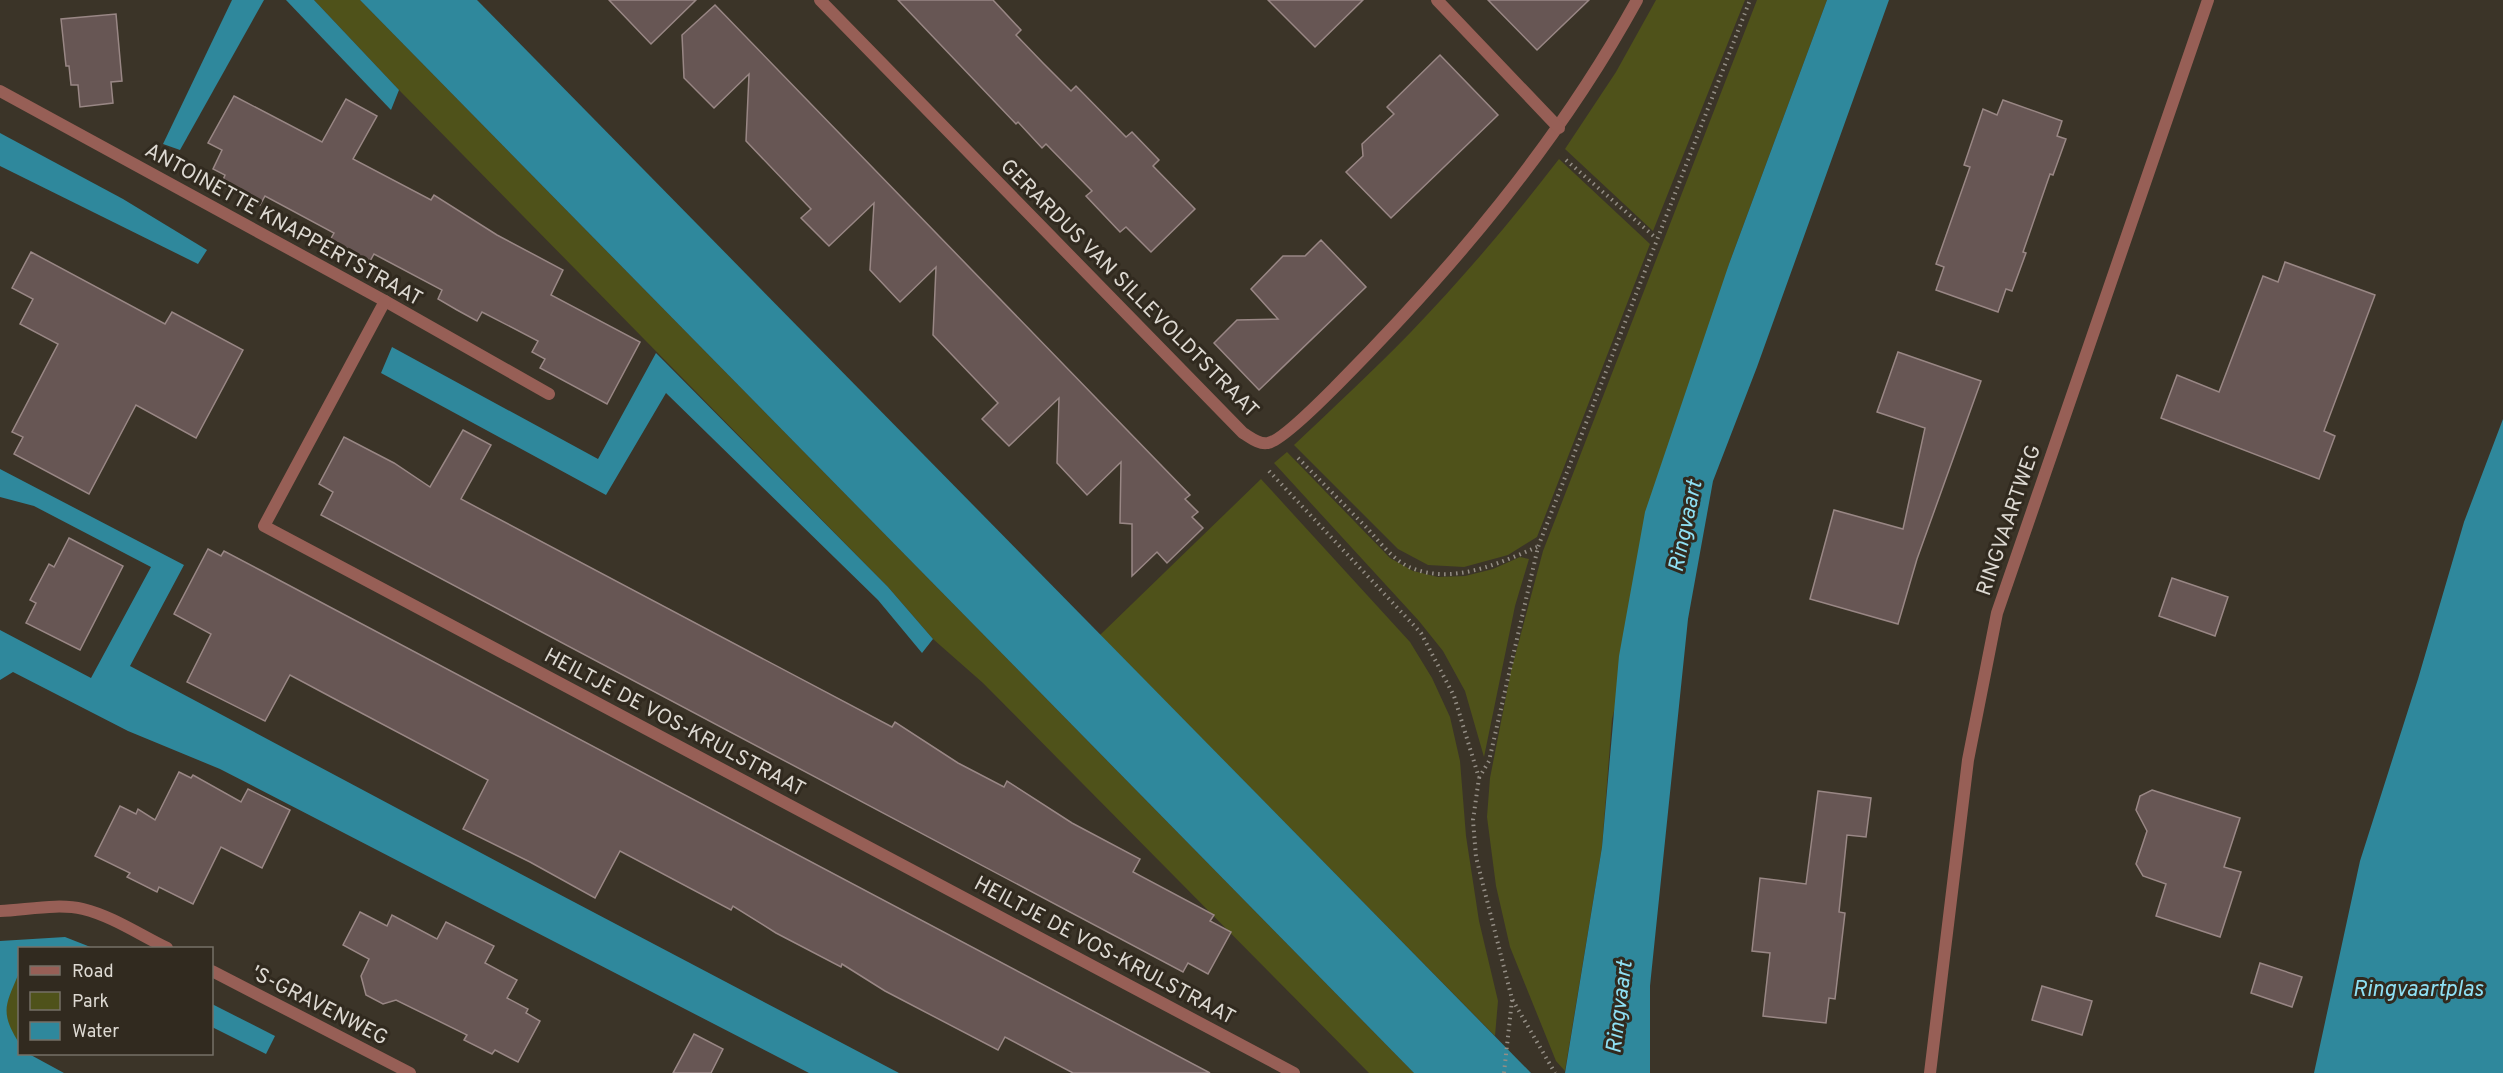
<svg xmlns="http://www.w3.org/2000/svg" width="2503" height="1073" font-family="Overpass,sans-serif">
	<rect width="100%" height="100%" fill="#3b3428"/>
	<g fill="#4f521a">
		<path d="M 314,0 L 360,0 L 1414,1073 L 1369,1073 L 983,683 L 933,639 L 888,587 L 399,90 Z"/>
		<path d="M 1656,0 L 1745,0 L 1653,231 L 1565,149 L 1616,72 Z"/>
		<path d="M 1757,0 L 1827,0 L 1729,264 L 1612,719 L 1602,847 L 1565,1071 L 1556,1061 L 1510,947 L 1496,886 L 1487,817 L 1490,778 L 1511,671 L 1543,551 Z"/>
		<path d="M 1559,159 L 1650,244 L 1537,537 L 1508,555 L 1464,567 L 1428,565 L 1398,549 L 1294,445 C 1333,408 1372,372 1410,333 C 1463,278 1512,220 1559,159 Z"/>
		<path d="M 1287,452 L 1390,558 L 1413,571 L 1438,577 L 1465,576 L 1493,569 L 1520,557 L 1529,559 L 1515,606 L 1484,757 L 1465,691 L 1443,651 L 1419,621 L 1274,463 Z"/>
		<path d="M 1261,479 L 1410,642 L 1432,678 L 1450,717 L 1460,761 L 1466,836 L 1479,921 L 1498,1001 L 1495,1036 L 1100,635 Z"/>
		<path d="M 19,971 L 19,1043 C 15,1038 10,1033 7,1027 C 0,1012 11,985 19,971 Z"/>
	</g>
	<g fill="#2f889c">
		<path d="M 232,0 L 264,0 L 180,150 L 163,144 Z"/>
		<path d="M 286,0 L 314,0 L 399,90 L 391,110 Z"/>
		<path d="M 360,0 L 477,0 L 1531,1073 L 1414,1073 Z"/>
		<path d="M 1827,0 L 1889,0 L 1757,367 L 1713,481 L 1688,619 L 1650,986 L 1650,1073 L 1565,1073 L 1602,847 L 1619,656 L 1645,512 L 1729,264 Z"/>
		<path d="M 0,133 L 123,199 L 207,250 L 198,264 L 0,166 Z"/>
		<path d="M 392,347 L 598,459 L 656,353 L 888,587 L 933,639 L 922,653 L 878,600 L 666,393 L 606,495 L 381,373 Z"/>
		<path d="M 2503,419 L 2503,1073 L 2314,1073 L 2360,861 L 2418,679 L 2464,522 Z"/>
		<path d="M 0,469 L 184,565 L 130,666 L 500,863 L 899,1073 L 809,1073 L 220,769 L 128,731 L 13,672 L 0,680 L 0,630 L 91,678 L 151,567 L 34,506 L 0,497 Z"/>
		<path d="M 65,937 L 93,948 L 20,948 C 20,956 21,966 19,973 C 5,1006 0,1012 19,1043 L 20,1054 L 29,1054 L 64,1073 L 0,1073 L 0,941 Z"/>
		<path d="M 212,1004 L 275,1036 L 266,1054 L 212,1027 Z"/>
	</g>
	<g fill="#675654" stroke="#998785" stroke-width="1.5">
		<path d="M 609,0 L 696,0 L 651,44 Z"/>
		<path d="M 898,0 L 993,0 L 1021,30 L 1016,35 L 1043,63 L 1071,91 L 1076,86 L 1126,137 L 1132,132 L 1159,160 L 1153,166 L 1195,209 L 1151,252 L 1126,227 L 1120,232 L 1086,196 L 1092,191 L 1046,144 L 1042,148 L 1018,122 L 1016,124 Z"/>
		<path d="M 1268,0 L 1363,0 L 1315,47 Z"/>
		<path d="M 1488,0 L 1589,0 L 1537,50 Z"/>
		<path d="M 715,5 L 1190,495 L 1185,499 L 1198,512 L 1192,517 L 1203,528 L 1167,563 L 1157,552 L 1132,576 L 1132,524 L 1120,523 L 1121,462 L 1087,495 L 1057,463 L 1059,398 L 1009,446 L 982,419 L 998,403 L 933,335 L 936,267 L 900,302 L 870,270 L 874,203 L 829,246 L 801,218 L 811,209 L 746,141 L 749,74 L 714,108 L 684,78 L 682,35 Z"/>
		<path d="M 116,14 L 122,81 L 111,82 L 113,103 L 80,107 L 78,85 L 71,85 L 69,66 L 66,66 L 61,19 Z"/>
		<path d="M 1440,55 L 1498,115 L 1391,218 L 1346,172 L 1363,156 L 1362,144 L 1394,114 L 1387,107 Z"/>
		<path d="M 234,96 L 322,142 L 346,99 L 377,116 L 353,159 L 431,200 L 434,195 L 497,235 L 563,270 L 551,295 L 640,342 L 607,404 L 540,368 L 545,359 L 532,352 L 538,341 L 482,312 L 477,321 L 457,310 L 438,299 L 442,290 L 374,254 L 369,263 L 329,242 L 334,233 L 265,196 L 260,205 L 221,185 L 225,175 L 213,169 L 222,150 L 208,143 Z"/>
		<path d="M 2003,100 L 2062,121 L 2057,136 L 2066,139 L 2053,175 L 2050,174 L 2023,252 L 2026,253 L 2012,291 L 2006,289 L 1998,312 L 1936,290 L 1944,267 L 1936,264 L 1970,167 L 1964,165 L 1983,109 L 1997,115 Z"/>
		<path d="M 1321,240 L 1366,287 L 1259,390 L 1214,343 L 1237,320 L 1278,319 L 1251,289 L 1283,256 L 1305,256 Z"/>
		<path d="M 31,252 L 165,324 L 172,312 L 243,350 L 196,438 L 136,405 L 89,494 L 14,454 L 23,437 L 12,432 L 58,344 L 20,324 L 33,299 L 12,288 Z"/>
		<path d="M 2285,262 L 2375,295 L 2324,431 L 2335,436 L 2319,479 L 2161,418 L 2177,375 L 2219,392 L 2263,276 L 2278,282 Z"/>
		<path d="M 1898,352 L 1981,381 L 1917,559 L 1898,624 L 1810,599 L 1834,510 L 1903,529 L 1925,428 L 1877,412 Z"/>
		<path d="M 463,430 L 491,445 L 461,499 L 892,727 L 895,722 L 958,763 L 1004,787 L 1007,781 L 1072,823 L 1140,859 L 1133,872 L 1214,915 L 1210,921 L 1231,932 L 1208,974 L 1188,963 L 1183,972 L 321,515 L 333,492 L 319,484 L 344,437 L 394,463 L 430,487 Z"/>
		<path d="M 69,538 L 123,566 L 80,650 L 26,623 L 36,603 L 30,600 L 49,564 L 54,567 Z"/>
		<path d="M 208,549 L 221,556 L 224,551 L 260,570 L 1210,1073 L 1073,1073 L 1005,1037 L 998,1050 L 885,991 L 842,964 L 841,967 L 776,933 L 733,906 L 731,910 L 620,851 L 595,898 L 530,862 L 463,829 L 488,780 L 333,698 L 290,675 L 265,721 L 187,682 L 211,634 L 174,614 Z"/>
		<path d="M 2172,578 L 2228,597 L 2215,636 L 2159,616 Z"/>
		<path d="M 179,772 L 191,778 L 193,775 L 241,802 L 248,789 L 290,810 L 262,868 L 221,847 L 193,904 L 159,887 L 157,892 L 127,877 L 130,873 L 95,856 L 120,806 L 136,814 L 138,809 L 155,820 Z"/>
		<path d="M 2152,790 L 2240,818 L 2224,867 L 2241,872 L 2220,937 L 2156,916 L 2166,884 L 2143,876 L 2136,864 L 2147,831 L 2136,810 L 2140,796 Z"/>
		<path d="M 1818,791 L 1871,798 L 1866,837 L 1847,835 L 1839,912 L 1845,913 L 1835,999 L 1829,998 L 1826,1023 L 1763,1016 L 1770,953 L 1752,951 L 1760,878 L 1806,884 Z"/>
		<path d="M 360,912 L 387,926 L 392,915 L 437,939 L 446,922 L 494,946 L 485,963 L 517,980 L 507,998 L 528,1009 L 526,1013 L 540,1021 L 518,1062 L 495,1050 L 492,1054 L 464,1040 L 467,1035 L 396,1000 L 383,1004 L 366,995 L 361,976 L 369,959 L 343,945 Z"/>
		<path d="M 2260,963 L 2302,977 L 2292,1007 L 2251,993 Z"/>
		<path d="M 2042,986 L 2092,1001 L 2082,1035 L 2032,1020 Z"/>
		<path d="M 694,1034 L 723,1049 L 711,1073 L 673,1073 Z"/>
	</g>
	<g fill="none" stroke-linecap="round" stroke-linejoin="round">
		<g stroke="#948e85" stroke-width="4" stroke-dasharray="1.5 4.5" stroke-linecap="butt">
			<path d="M 1566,160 L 1656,238"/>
			<path d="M 1298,458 C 1321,481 1343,504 1366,527 C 1380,542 1394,562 1414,569 C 1455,584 1500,563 1537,547"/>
			<path d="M 1269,471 L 1421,633 L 1454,696 L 1479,778 L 1473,820 L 1476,857 L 1512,999 L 1555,1073"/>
			<path d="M 1479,778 L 1489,761 L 1538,547 L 1750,0"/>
			<path d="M 1504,1073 L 1512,1000"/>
		</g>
		<g stroke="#975f56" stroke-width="12">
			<path d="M 820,0 L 1243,433 C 1250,437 1259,445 1268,443 C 1282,441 1325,397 1337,385 C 1452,269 1558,144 1637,0"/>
			<path d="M 1437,0 L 1559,128"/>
			<path d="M 0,91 L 385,301 L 549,394"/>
			<path d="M 385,301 L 264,526 L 1294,1073"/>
			<path d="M 0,911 C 26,910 58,903 83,909 C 112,916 140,935 167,948"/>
			<path d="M 212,971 L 410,1073"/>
			<path d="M 1930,1073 L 1968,760 L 1997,613 L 2208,0"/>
		</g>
	</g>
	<g text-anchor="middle" stroke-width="6" stroke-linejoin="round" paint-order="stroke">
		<g font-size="21" fill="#ddd9d2" stroke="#312a1f">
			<text transform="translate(284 224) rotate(29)" y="7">ANTOINETTE KNAPPERTSTRAAT</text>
			<text transform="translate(1130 288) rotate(45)" y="7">GERARDUS VAN SILLEVOLDTSTRAAT</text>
			<text transform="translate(2008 520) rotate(-71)" y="7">RINGVAARTWEG</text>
			<text transform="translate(675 722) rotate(28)" y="7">HEILTJE DE VOS-KRULSTRAAT</text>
			<text transform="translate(1105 950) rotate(28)" y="7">HEILTJE DE VOS-KRULSTRAAT</text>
			<text transform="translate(320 1005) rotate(27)" y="7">'S-GRAVENWEG</text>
		</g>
		<g font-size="22" font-style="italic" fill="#8fe0f4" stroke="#312a1f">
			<text transform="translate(1684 526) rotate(-78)" y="8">Ringvaart</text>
			<text x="2418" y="996">Ringvaartplas</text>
			<text transform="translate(1618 1007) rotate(-83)" y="8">Ringvaart</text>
		</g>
	</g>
	<rect x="18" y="947" width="195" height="108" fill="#312a1f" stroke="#767067" stroke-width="1.5"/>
	<rect x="30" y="966" width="30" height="9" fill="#975f56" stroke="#767067" stroke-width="1.5"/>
	<text x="72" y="977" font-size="18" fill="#ddd9d2">Road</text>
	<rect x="30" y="992" width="30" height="18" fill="#4f521a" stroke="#767067" stroke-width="1.5"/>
	<text x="72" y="1007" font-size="18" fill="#ddd9d2">Park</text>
	<rect x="30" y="1022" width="30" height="18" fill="#2f889c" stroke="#767067" stroke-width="1.5"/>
	<text x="72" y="1037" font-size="18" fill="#ddd9d2">Water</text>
</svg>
